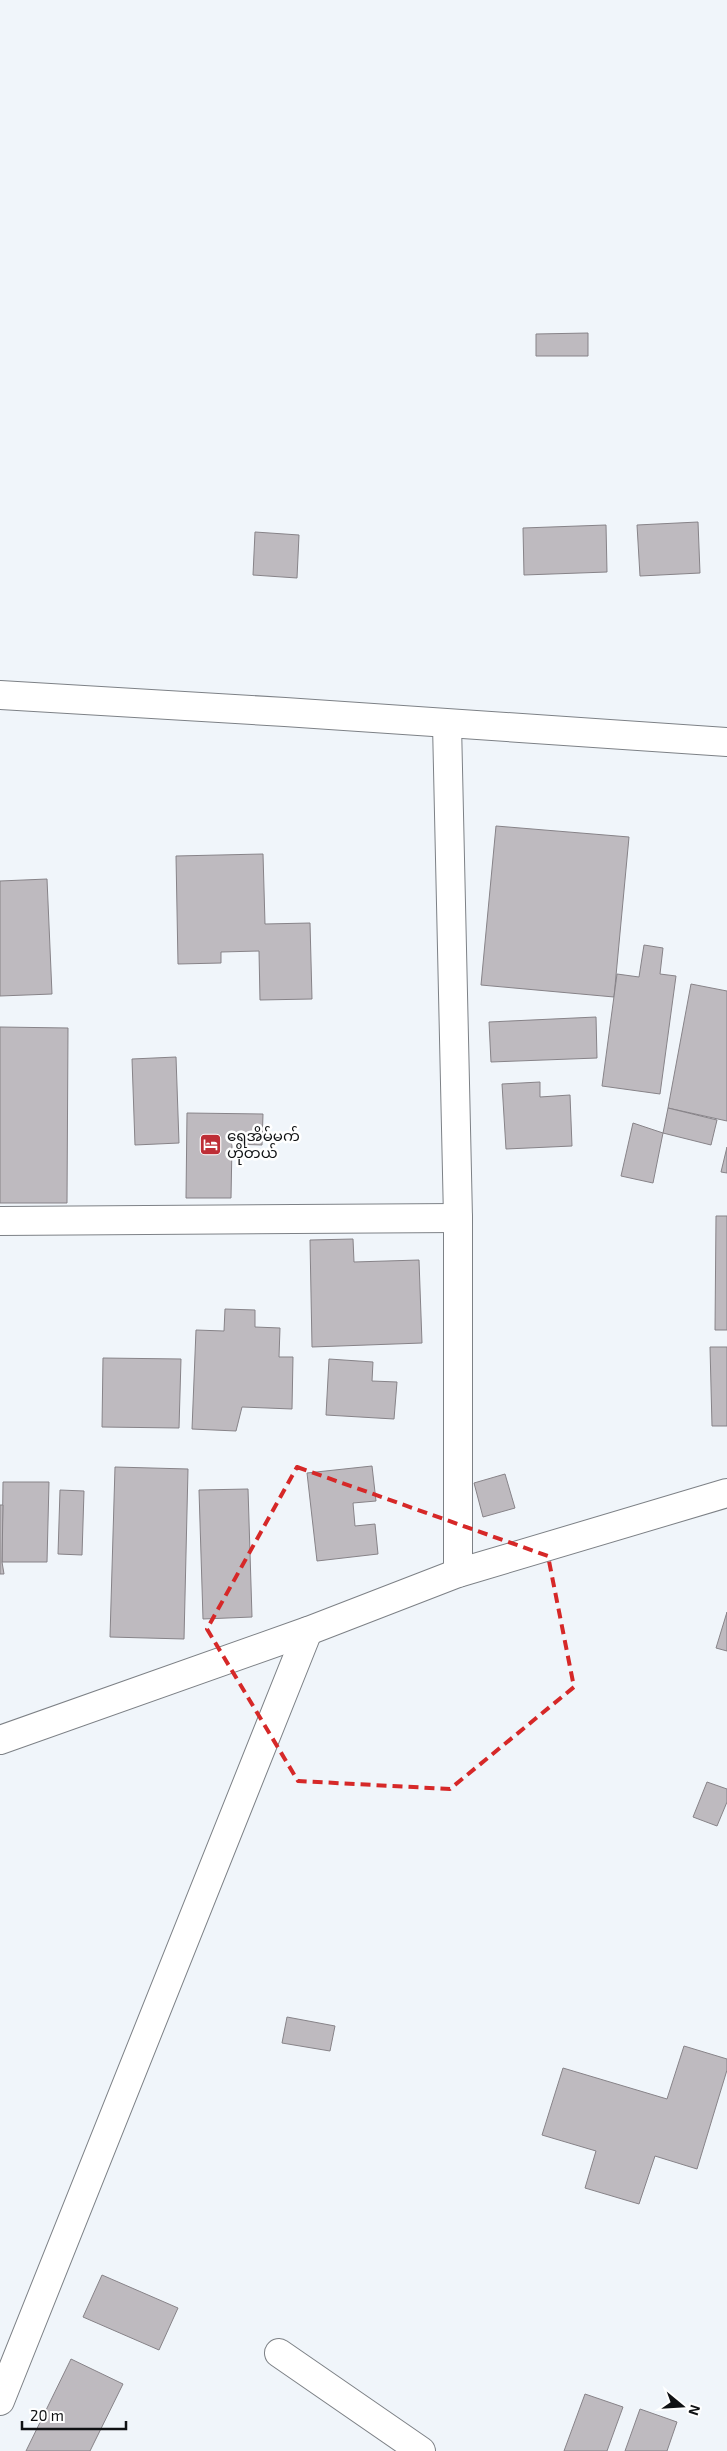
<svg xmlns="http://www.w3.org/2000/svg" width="727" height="2451" font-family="'Exo 2','Noto Sans Myanmar',sans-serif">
	<rect width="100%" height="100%" fill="#f0f5fa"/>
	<g fill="#bebabf" stroke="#878388">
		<path d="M 588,333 L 588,356 L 536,356 L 536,334 Z"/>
		<path d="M 698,522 L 700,573 L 640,576 L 637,525 Z"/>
		<path d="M 606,525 L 607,572 L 524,575 L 523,528 Z"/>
		<path d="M 255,532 L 299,535 L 297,578 L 253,575 Z"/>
		<path d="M 496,826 L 629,837 L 614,997 L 481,985 Z"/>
		<path d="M 263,854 L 265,924 L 310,923 L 312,999 L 260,1000 L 259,951 L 221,952 L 221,963 L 178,964 L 176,856 Z"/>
		<path d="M 47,879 L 52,994 L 0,996 L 0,881 Z"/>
		<path d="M 644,945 L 663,948 L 660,974 L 676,976 L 660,1094 L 602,1086 L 617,974 L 639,977 Z"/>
		<path d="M 691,984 L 727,991 L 727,1121 L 668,1108 Z"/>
		<path d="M 596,1017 L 597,1058 L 491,1062 L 489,1022 Z"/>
		<path d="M 0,1027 L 68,1028 L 67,1203 L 0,1203 Z"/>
		<path d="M 176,1057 L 179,1143 L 135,1145 L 132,1059 Z"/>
		<path d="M 540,1082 L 540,1097 L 570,1095 L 572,1146 L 506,1149 L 502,1084 Z"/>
		<path d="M 668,1108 L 717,1120 L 711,1145 L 663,1133 Z"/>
		<path d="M 187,1113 L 263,1114 L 262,1145 L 232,1144 L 231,1198 L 186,1198 Z"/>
		<path d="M 633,1123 L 663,1133 L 653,1183 L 621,1176 Z"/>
		<path d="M 727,1147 L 727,1173 L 721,1172 Z"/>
		<path d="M 716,1216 L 727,1216 L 727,1330 L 715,1330 Z"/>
		<path d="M 353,1239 L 354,1262 L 419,1260 L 422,1343 L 312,1347 L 310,1240 Z"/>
		<path d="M 225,1309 L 255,1310 L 255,1327 L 280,1328 L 279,1357 L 293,1357 L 292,1409 L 242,1407 L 236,1431 L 192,1429 L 196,1330 L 224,1331 Z"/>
		<path d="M 710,1347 L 727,1347 L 727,1426 L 712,1426 Z"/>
		<path d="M 103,1358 L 181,1359 L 179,1428 L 102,1427 Z"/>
		<path d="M 329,1359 L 373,1362 L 372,1381 L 397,1382 L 394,1419 L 326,1415 Z"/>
		<path d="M 372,1466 L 376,1501 L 353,1503 L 355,1526 L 375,1524 L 378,1554 L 317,1561 L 307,1473 Z"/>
		<path d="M 115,1467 L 188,1469 L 184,1639 L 110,1637 Z"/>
		<path d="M 505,1474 L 515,1508 L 483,1517 L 474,1483 Z"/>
		<path d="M 3,1482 L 49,1482 L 47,1562 L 2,1562 Z"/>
		<path d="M 248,1489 L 252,1617 L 203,1619 L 199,1490 Z"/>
		<path d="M 60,1490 L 84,1491 L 82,1555 L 58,1554 Z"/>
		<path d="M 0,1505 L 3,1505 L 2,1562 L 4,1574 L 0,1574 Z"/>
		<path d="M 727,1612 L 727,1651 L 716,1648 Z"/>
		<path d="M 707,1782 L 727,1789 L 727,1802 L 717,1826 L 693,1817 Z"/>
		<path d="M 287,2017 L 335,2026 L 330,2051 L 282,2043 Z"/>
		<path d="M 684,2046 L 727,2059 L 727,2070 L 697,2169 L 655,2156 L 639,2204 L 585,2188 L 596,2151 L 542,2135 L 563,2068 L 667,2099 Z"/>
		<path d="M 102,2275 L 178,2308 L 159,2350 L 83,2317 Z"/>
		<path d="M 71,2359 L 123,2384 L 90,2451 L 26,2451 Z"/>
		<path d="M 585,2394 L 623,2407 L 607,2451 L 564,2451 Z"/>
		<path d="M 640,2409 L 677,2422 L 667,2451 L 625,2451 Z"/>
	</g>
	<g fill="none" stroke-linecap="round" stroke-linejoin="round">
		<defs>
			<g id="minor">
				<path d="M 447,724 L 458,1218 L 458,1573"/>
				<path d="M 0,1221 L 458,1218"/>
				<path d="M 0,1740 L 308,1631 L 458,1573 L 727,1493"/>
				<path d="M 279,2353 L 421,2451"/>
				<path d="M 0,2401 L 308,1631"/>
			</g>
			<path id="highway" d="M 0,695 L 285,712 L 727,742"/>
		</defs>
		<use href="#minor" stroke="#7d8186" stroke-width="30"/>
		<use href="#highway" stroke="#7d8186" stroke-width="30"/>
		<use href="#minor" stroke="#fff" stroke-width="28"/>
		<use href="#highway" stroke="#fff" stroke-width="28"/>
	</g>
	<path fill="none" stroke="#d62828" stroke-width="4" stroke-dasharray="10 6" stroke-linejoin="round" d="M 297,1467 L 548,1556 L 574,1687 L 450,1789 L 298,1781 L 207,1629 Z"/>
	<defs>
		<symbol id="hotel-square" viewBox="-11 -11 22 22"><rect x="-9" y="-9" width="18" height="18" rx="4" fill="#be2e36" stroke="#fff"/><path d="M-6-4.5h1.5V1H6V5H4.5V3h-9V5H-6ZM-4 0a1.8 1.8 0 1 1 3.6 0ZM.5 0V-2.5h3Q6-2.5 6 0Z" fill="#fff"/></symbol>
	</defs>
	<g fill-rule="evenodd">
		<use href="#hotel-square" x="198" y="1132" width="25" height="25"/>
	</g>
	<g text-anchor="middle" stroke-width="5" stroke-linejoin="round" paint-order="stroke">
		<g font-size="15" fill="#101214" stroke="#fff" text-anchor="start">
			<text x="227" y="1141">ရွှေအိမ်မက်<tspan x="227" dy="17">ဟိုတယ်</tspan></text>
		</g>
	</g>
	<g transform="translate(682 2406) rotate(108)" stroke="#ffffff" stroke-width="4" paint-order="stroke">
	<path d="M0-4L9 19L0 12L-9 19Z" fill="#101214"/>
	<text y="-8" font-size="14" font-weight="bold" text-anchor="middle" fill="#101214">N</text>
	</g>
	<path d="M22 2421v8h104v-8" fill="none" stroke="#101214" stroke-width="2.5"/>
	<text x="30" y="2421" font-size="15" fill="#101214" stroke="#ffffff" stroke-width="4" paint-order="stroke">20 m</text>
</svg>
